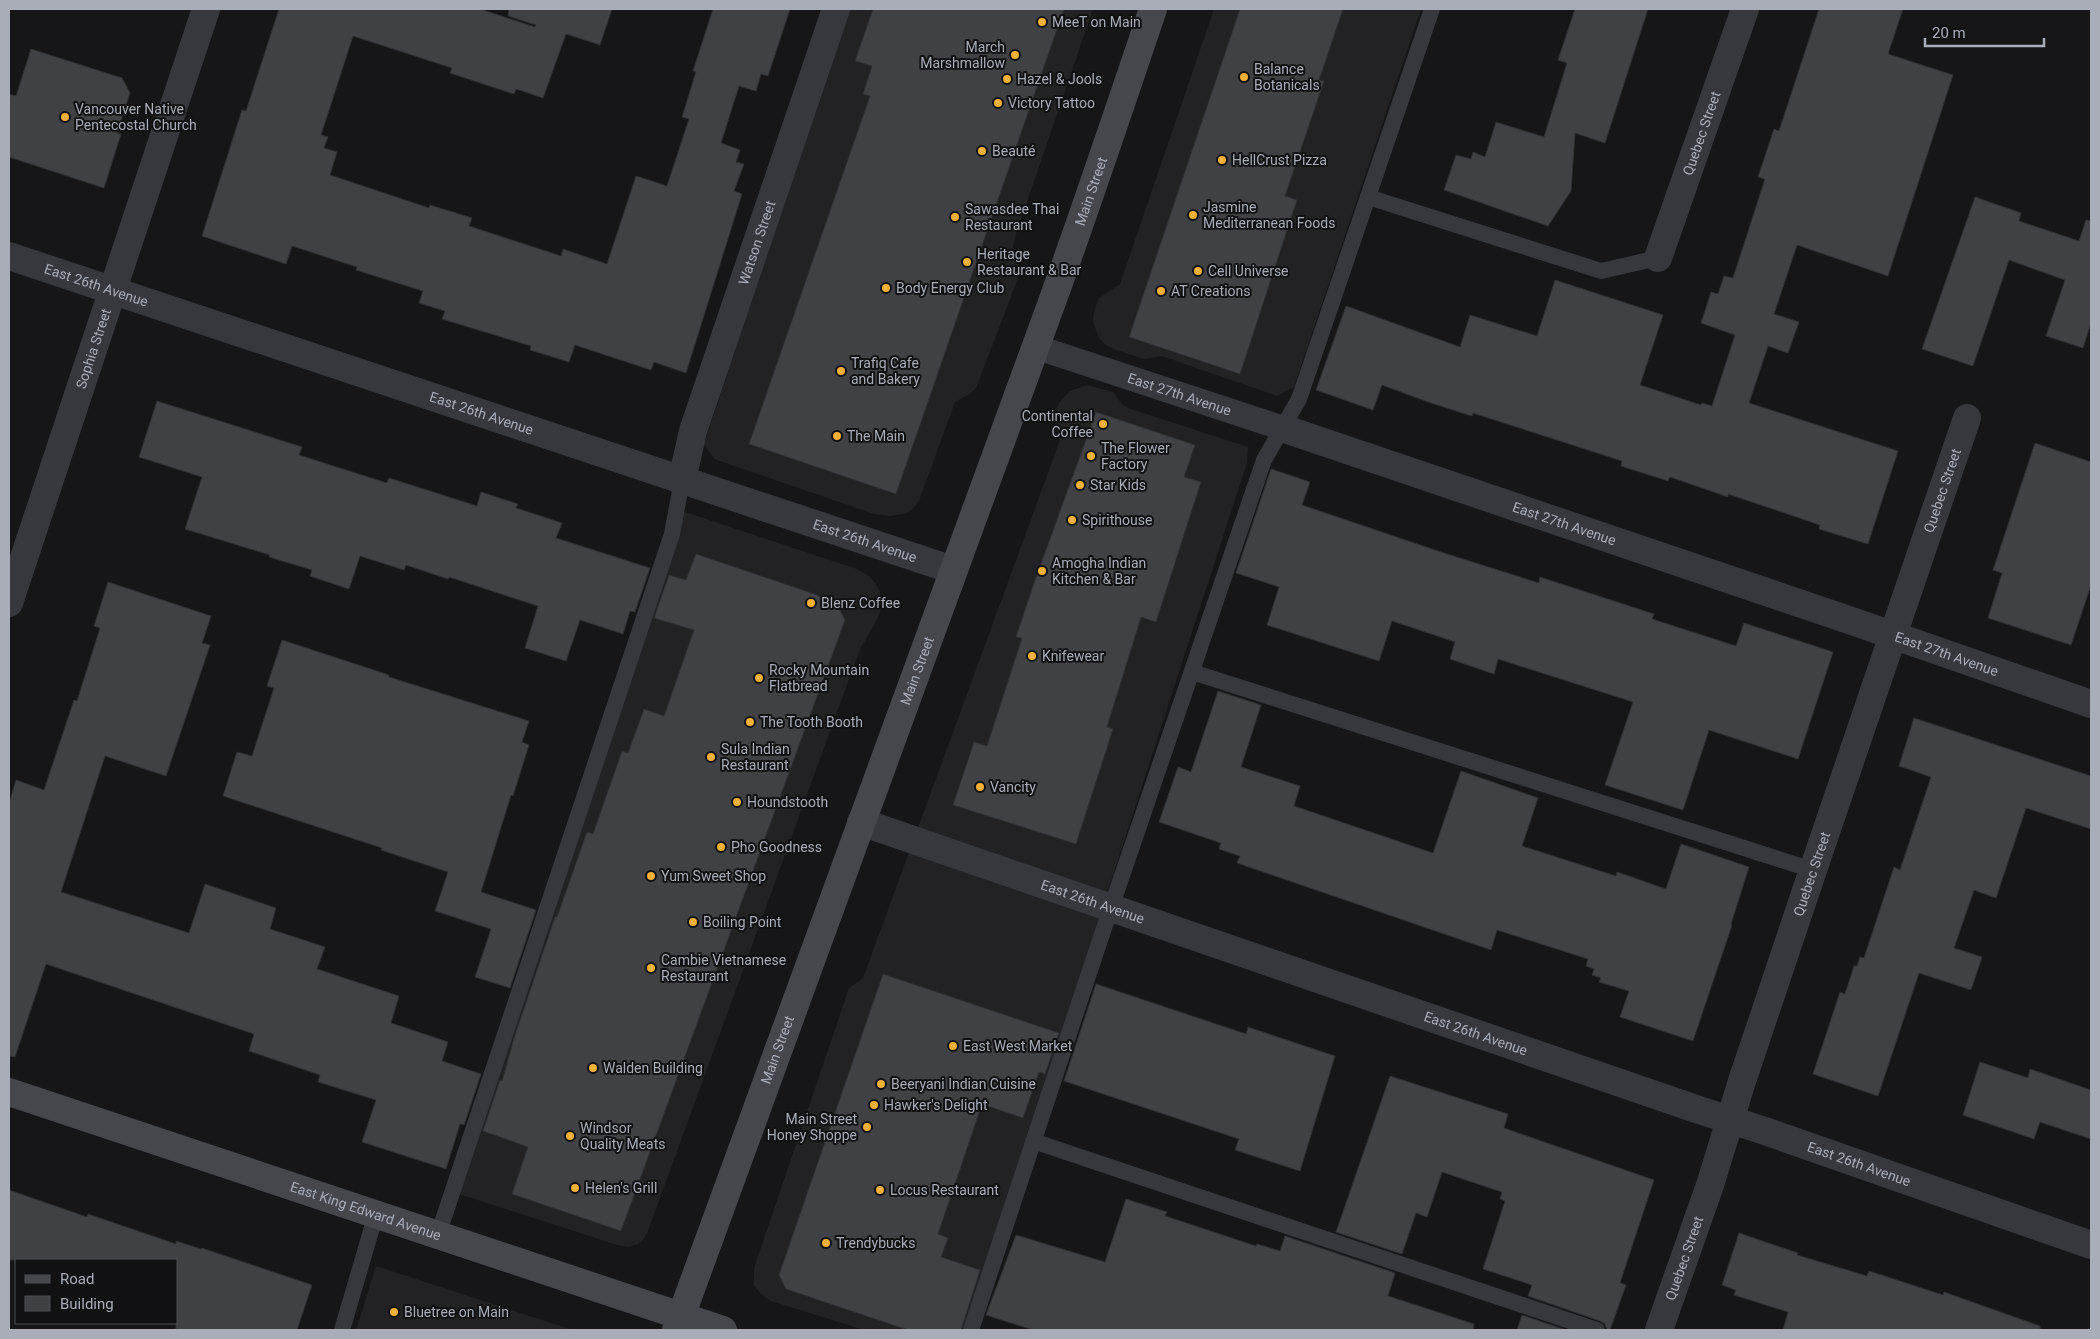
<svg xmlns="http://www.w3.org/2000/svg" width="2100" height="1339" font-family="Roboto,sans-serif">
	<rect width="100%" height="100%" fill="#161618"/>
	<g fill="#222225">
		<path d="M 848,9 L 1093,9 L 1014,240 L 1013,248 L 1019,264 L 1020,273 L 976,388 L 970,394 L 955,402 L 919,501 L 913,509 L 904,514 L 889,516 L 874,514 L 714,459 L 704,444 Z"/>
		<path d="M 1214,9 L 1421,9 L 1294,387 L 1277,396 L 1162,356 L 1144,359 L 1114,349 L 1107,346 L 1099,338 L 1093,322 L 1094,311 L 1099,298 L 1120,284 Z"/>
		<path d="M 1087,385 L 1113,392 L 1122,404 L 1128,408 L 1248,447 L 1247,463 L 965,1330 L 864,1330 L 771,1301 L 761,1294 L 754,1285 L 754,1268 L 849,988 L 863,978 L 1060,440 L 1055,423 L 1056,411 L 1059,403 L 1070,391 Z"/>
		<path d="M 682,511 L 857,569 L 869,576 L 875,583 L 880,592 L 882,605 L 876,622 L 860,649 L 648,1231 L 644,1239 L 638,1244 L 629,1247 L 617,1245 L 456,1193 Z"/>
		<path d="M 376,1266 L 573,1330 L 356,1330 Z"/>
	</g>
	<g fill="#404145" stroke="#303034">
		<path d="M 279,9 L 480,9 L 535,27 L 536,25 L 508,16 L 509,9 L 612,9 L 600,45 L 566,34 L 543,98 L 516,89 L 514,94 L 450,73 L 452,68 L 353,36 L 321,135 L 328,137 L 324,148 L 337,152 L 330,175 L 429,208 L 430,205 L 472,218 L 469,226 L 561,256 L 563,249 L 607,264 L 636,176 L 667,186 L 689,119 L 682,117 L 696,72 L 693,71 L 713,9 L 790,9 L 768,76 L 761,74 L 756,91 L 739,86 L 721,143 L 740,150 L 736,162 L 744,164 L 734,191 L 742,194 L 686,373 L 654,362 L 651,370 L 575,345 L 569,362 L 530,350 L 531,346 L 442,319 L 445,311 L 419,303 L 423,291 L 356,270 L 357,267 L 292,246 L 286,264 L 202,236 L 242,110 L 246,111 Z"/>
		<path d="M 873,9 L 1064,9 L 896,494 L 749,444 L 870,96 L 863,94 L 872,66 L 855,61 Z"/>
		<path d="M 1240,9 L 1343,9 L 1319,80 L 1324,81 L 1285,196 L 1297,200 L 1240,374 L 1129,337 Z"/>
		<path d="M 1575,9 L 1648,9 L 1605,143 L 1575,133 L 1571,191 L 1548,226 L 1444,190 L 1456,155 L 1471,159 L 1473,152 L 1485,157 L 1496,122 L 1544,137 L 1567,63 L 1558,60 Z"/>
		<path d="M 1819,9 L 1903,9 L 1888,54 L 1953,75 L 1888,276 L 1797,245 L 1774,314 L 1799,322 L 1788,353 L 1768,346 L 1749,403 L 1898,451 L 1868,544 L 1819,529 L 1820,525 L 1728,494 L 1728,497 L 1670,477 L 1668,481 L 1621,466 L 1622,461 L 1473,413 L 1472,416 L 1431,403 L 1382,385 L 1373,410 L 1316,390 L 1346,306 L 1460,347 L 1470,315 L 1537,336 L 1555,280 L 1663,315 L 1640,385 L 1701,405 L 1702,403 L 1712,406 L 1735,335 L 1701,323 L 1711,292 L 1718,294 L 1724,276 L 1733,278 L 1765,179 L 1758,177 L 1774,129 L 1779,131 Z"/>
		<path d="M 31,49 L 122,78 L 130,93 L 117,133 L 121,134 L 104,188 L 9,157 L 9,94 L 16,96 Z"/>
		<path d="M 1975,197 L 2021,213 L 2019,221 L 2079,241 L 2086,220 L 2091,221 L 2091,323 L 2083,348 L 2046,336 L 2065,280 L 2009,260 L 1973,366 L 1922,349 Z"/>
		<path d="M 157,401 L 302,447 L 299,455 L 387,483 L 389,478 L 477,506 L 481,492 L 518,504 L 516,508 L 562,523 L 556,538 L 650,568 L 635,612 L 630,611 L 623,634 L 580,620 L 566,661 L 525,648 L 538,606 L 449,577 L 448,579 L 406,565 L 404,570 L 360,556 L 349,589 L 310,576 L 312,570 L 269,557 L 270,555 L 185,529 L 202,477 L 139,457 Z"/>
		<path d="M 1096,412 L 1195,445 L 1184,477 L 1201,482 L 1156,622 L 1141,617 L 1107,727 L 1113,729 L 1076,844 L 953,805 L 974,742 L 987,746 L 1022,638 L 1016,637 L 1034,583 Z"/>
		<path d="M 2035,443 L 2091,462 L 2091,585 L 2071,645 L 1988,618 L 2002,573 L 1993,570 Z"/>
		<path d="M 1271,469 L 1310,482 L 1302,505 L 1438,551 L 1539,583 L 1540,577 L 1654,614 L 1652,619 L 1736,646 L 1744,623 L 1833,652 L 1798,759 L 1709,730 L 1683,810 L 1605,785 L 1633,702 L 1498,659 L 1494,674 L 1450,659 L 1455,642 L 1392,621 L 1379,661 L 1267,625 L 1279,587 L 1236,573 Z"/>
		<path d="M 696,554 L 835,601 L 845,620 L 621,1231 L 512,1194 L 528,1147 L 483,1131 L 500,1080 L 502,1081 L 515,1035 L 555,917 L 557,917 L 587,832 L 593,834 L 622,751 L 628,753 L 644,709 L 664,716 L 694,630 L 654,618 L 669,575 L 686,580 Z"/>
		<path d="M 108,582 L 211,616 L 202,643 L 210,645 L 166,776 L 105,756 L 61,892 L 189,933 L 205,884 L 276,908 L 270,929 L 325,947 L 317,969 L 399,996 L 391,1023 L 448,1042 L 442,1061 L 481,1074 L 464,1125 L 460,1124 L 446,1169 L 362,1142 L 376,1100 L 318,1082 L 320,1075 L 249,1051 L 254,1034 L 46,964 L 15,1057 L 9,1056 L 9,803 L 16,780 L 44,790 L 74,700 L 77,701 L 100,628 L 94,626 Z"/>
		<path d="M 282,640 L 389,675 L 389,677 L 529,721 L 522,742 L 529,745 L 513,796 L 511,795 L 481,892 L 536,910 L 510,988 L 475,977 L 491,929 L 435,911 L 448,872 L 381,850 L 382,848 L 223,796 L 237,752 L 252,756 L 274,688 L 267,686 Z"/>
		<path d="M 1218,691 L 1261,705 L 1241,767 L 1300,786 L 1294,806 L 1433,853 L 1461,771 L 1538,798 L 1522,846 L 1616,876 L 1617,872 L 1666,889 L 1681,844 L 1749,867 L 1731,924 L 1732,925 L 1693,1041 L 1620,1017 L 1629,991 L 1599,982 L 1601,978 L 1592,975 L 1594,969 L 1586,966 L 1588,959 L 1497,930 L 1491,950 L 1237,863 L 1240,856 L 1219,849 L 1221,843 L 1159,822 L 1178,767 L 1191,772 Z"/>
		<path d="M 1914,718 L 2091,776 L 2091,829 L 2026,808 L 1996,898 L 1974,890 L 1954,948 L 1982,957 L 1971,990 L 1919,973 L 1878,1096 L 1813,1074 L 1840,992 L 1845,994 L 1854,966 L 1857,966 L 1860,957 L 1864,958 L 1894,867 L 1900,870 L 1931,777 L 1899,766 Z"/>
		<path d="M 883,974 L 1059,1033 L 1045,1074 L 1039,1072 L 1023,1118 L 982,1104 L 938,1234 L 948,1238 L 941,1257 L 980,1270 L 961,1330 L 908,1330 L 786,1289 L 779,1275 Z"/>
		<path d="M 1096,984 L 1246,1034 L 1248,1027 L 1335,1056 L 1300,1171 L 1235,1150 L 1239,1139 L 1064,1081 Z"/>
		<path d="M 1980,1062 L 2028,1078 L 2030,1069 L 2091,1090 L 2091,1139 L 2040,1122 L 2034,1139 L 1963,1115 Z"/>
		<path d="M 1390,1076 L 1508,1114 L 1504,1128 L 1654,1180 L 1620,1283 L 1626,1285 L 1610,1330 L 1607,1330 L 1605,1324 L 1600,1321 L 1528,1296 L 1532,1285 L 1483,1269 L 1505,1201 L 1500,1199 L 1502,1192 L 1442,1172 L 1427,1217 L 1416,1213 L 1402,1254 L 1336,1232 Z"/>
		<path d="M 9,1190 L 87,1217 L 88,1214 L 176,1244 L 176,1241 L 201,1249 L 202,1248 L 312,1285 L 297,1330 L 176,1330 L 176,1260 L 9,1260 Z"/>
		<path d="M 1126,1199 L 1167,1212 L 1165,1216 L 1256,1246 L 1257,1244 L 1280,1251 L 1285,1236 L 1395,1273 L 1388,1296 L 1474,1324 L 1473,1330 L 1033,1330 L 986,1315 L 1016,1235 L 1105,1262 Z"/>
		<path d="M 1739,1233 L 1798,1253 L 1797,1255 L 1867,1276 L 1869,1271 L 1943,1295 L 1944,1292 L 2040,1326 L 2040,1330 L 1783,1330 L 1788,1312 L 1734,1295 L 1736,1290 L 1722,1285 Z"/>
		<path d="M 1522,1315 L 1566,1330 L 1517,1330 Z"/>
	</g>
	<g fill="none" stroke-linecap="round" stroke-linejoin="round">
		<g stroke="#37383d" stroke-width="16">
			<path d="M 1368,197 L 1601,271 L 1658,258"/>
			<path d="M 1192,672 L 1813,870"/>
			<path d="M 1033,1141 L 1597,1330"/>
			<path d="M 438,1235 L 672,534 L 682,480"/>
			<path d="M 342,1330 L 376,1214"/>
			<path d="M 971,1330 L 1100,940 L 1264,460 L 1299,399 L 1432,9"/>
		</g>
		<path stroke="#37383d" stroke-width="25" id="s1" d="M 1036,347 L 1282,428"/>
		<g stroke="#37383d" stroke-width="28">
			<path id="s2" d="M 9,256 L 953,570"/>
			<path id="s3" d="M 1658,258 L 1745,9"/>
			<path id="s4" d="M 1282,428 L 1849,620 L 2091,704"/>
			<path id="s5" d="M 682,480 L 693,431 L 836,9"/>
			<path id="s6" d="M 9,603 L 206,9"/>
			<path id="s7" d="M 861,822 L 1699,1110 L 1765,1131 L 2091,1245"/>
			<path id="s8" d="M 1659,1330 L 1710,1185 L 1742,1081 L 1813,870 L 1967,418"/>
		</g>
		<g stroke="#45474d" stroke-width="28">
			<path id="s9" d="M 9,1092 L 723,1330"/>
			<path id="s10" d="M 676,1330 C 798,987 928,646 1052,302 C 1087,205 1120,107 1153,9"/>
		</g>
	</g>
	<g fill="#f2b134" stroke="#111113" stroke-width="2">
		<circle cx="1042" cy="22" r="5"/>
		<circle cx="1015" cy="55" r="5"/>
		<circle cx="1244" cy="77" r="5"/>
		<circle cx="1007" cy="79" r="5"/>
		<circle cx="998" cy="103" r="5"/>
		<circle cx="65" cy="117" r="5"/>
		<circle cx="982" cy="151" r="5"/>
		<circle cx="1222" cy="160" r="5"/>
		<circle cx="1193" cy="215" r="5"/>
		<circle cx="955" cy="217" r="5"/>
		<circle cx="967" cy="262" r="5"/>
		<circle cx="1198" cy="271" r="5"/>
		<circle cx="886" cy="288" r="5"/>
		<circle cx="1161" cy="291" r="5"/>
		<circle cx="841" cy="371" r="5"/>
		<circle cx="1103" cy="424" r="5"/>
		<circle cx="837" cy="436" r="5"/>
		<circle cx="1091" cy="456" r="5"/>
		<circle cx="1080" cy="485" r="5"/>
		<circle cx="1072" cy="520" r="5"/>
		<circle cx="1042" cy="571" r="5"/>
		<circle cx="811" cy="603" r="5"/>
		<circle cx="1032" cy="656" r="5"/>
		<circle cx="759" cy="678" r="5"/>
		<circle cx="750" cy="722" r="5"/>
		<circle cx="711" cy="757" r="5"/>
		<circle cx="980" cy="787" r="5"/>
		<circle cx="737" cy="802" r="5"/>
		<circle cx="721" cy="847" r="5"/>
		<circle cx="651" cy="876" r="5"/>
		<circle cx="693" cy="922" r="5"/>
		<circle cx="651" cy="968" r="5"/>
		<circle cx="953" cy="1046" r="5"/>
		<circle cx="593" cy="1068" r="5"/>
		<circle cx="881" cy="1084" r="5"/>
		<circle cx="874" cy="1105" r="5"/>
		<circle cx="867" cy="1127" r="5"/>
		<circle cx="570" cy="1136" r="5"/>
		<circle cx="575" cy="1188" r="5"/>
		<circle cx="880" cy="1190" r="5"/>
		<circle cx="826" cy="1243" r="5"/>
		<circle cx="394" cy="1312" r="5"/>
	</g>
	<g text-anchor="middle" stroke-width="4" stroke-linejoin="round" paint-order="stroke">
		<g font-size="14" fill="#a8adb8" stroke="#111113" text-anchor="start">
			<text x="1052" y="27">MeeT on Main</text>
			<text x="1005" y="52" text-anchor="end">March<tspan x="1005" dy="16">Marshmallow</tspan></text>
			<text x="1254" y="74">Balance<tspan x="1254" dy="16">Botanicals</tspan></text>
			<text x="1017" y="84">Hazel &amp; Jools</text>
			<text x="1008" y="108">Victory Tattoo</text>
			<text x="75" y="114">Vancouver Native<tspan x="75" dy="16">Pentecostal Church</tspan></text>
			<text x="992" y="156">Beauté</text>
			<text x="1232" y="165">HellCrust Pizza</text>
			<text x="1203" y="212">Jasmine<tspan x="1203" dy="16">Mediterranean Foods</tspan></text>
			<text x="965" y="214">Sawasdee Thai<tspan x="965" dy="16">Restaurant</tspan></text>
			<text x="977" y="259">Heritage<tspan x="977" dy="16">Restaurant &amp; Bar</tspan></text>
			<text x="1208" y="276">Cell Universe</text>
			<text x="896" y="293">Body Energy Club</text>
			<text x="1171" y="296">AT Creations</text>
			<text x="851" y="368">Trafiq Cafe<tspan x="851" dy="16">and Bakery</tspan></text>
			<text x="1093" y="421" text-anchor="end">Continental<tspan x="1093" dy="16">Coffee</tspan></text>
			<text x="847" y="441">The Main</text>
			<text x="1101" y="453">The Flower<tspan x="1101" dy="16">Factory</tspan></text>
			<text x="1090" y="490">Star Kids</text>
			<text x="1082" y="525">Spirithouse</text>
			<text x="1052" y="568">Amogha Indian<tspan x="1052" dy="16">Kitchen &amp; Bar</tspan></text>
			<text x="821" y="608">Blenz Coffee</text>
			<text x="1042" y="661">Knifewear</text>
			<text x="769" y="675">Rocky Mountain<tspan x="769" dy="16">Flatbread</tspan></text>
			<text x="760" y="727">The Tooth Booth</text>
			<text x="721" y="754">Sula Indian<tspan x="721" dy="16">Restaurant</tspan></text>
			<text x="990" y="792">Vancity</text>
			<text x="747" y="807">Houndstooth</text>
			<text x="731" y="852">Pho Goodness</text>
			<text x="661" y="881">Yum Sweet Shop</text>
			<text x="703" y="927">Boiling Point</text>
			<text x="661" y="965">Cambie Vietnamese<tspan x="661" dy="16">Restaurant</tspan></text>
			<text x="963" y="1051">East West Market</text>
			<text x="603" y="1073">Walden Building</text>
			<text x="891" y="1089">Beeryani Indian Cuisine</text>
			<text x="884" y="1110">Hawker's Delight</text>
			<text x="857" y="1124" text-anchor="end">Main Street<tspan x="857" dy="16">Honey Shoppe</tspan></text>
			<text x="580" y="1133">Windsor<tspan x="580" dy="16">Quality Meats</tspan></text>
			<text x="585" y="1193">Helen's Grill</text>
			<text x="890" y="1195">Locus Restaurant</text>
			<text x="836" y="1248">Trendybucks</text>
			<text x="404" y="1317">Bluetree on Main</text>
		</g>
		<g font-size="14" fill="#a8adb8" stroke="#111113">
			<text dy="5" stroke="none"><textPath href="#s3" startOffset="132">Quebec Street</textPath></text>
			<text dy="5" stroke="none"><textPath href="#s10" startOffset="1212">Main Street</textPath></text>
			<text dy="5" stroke="none"><textPath href="#s5" startOffset="249">Watson Street</textPath></text>
			<text dy="5" stroke="none"><textPath href="#s2" startOffset="92">East 26th Avenue</textPath></text>
			<text dy="5" stroke="none"><textPath href="#s6" startOffset="268">Sophia Street</textPath></text>
			<text dy="5" stroke="none"><textPath href="#s1" startOffset="151">East 27th Avenue</textPath></text>
			<text dy="5" stroke="none"><textPath href="#s2" startOffset="498">East 26th Avenue</textPath></text>
			<text dy="5" stroke="none"><textPath href="#s8" startOffset="886">Quebec Street</textPath></text>
			<text dy="5" stroke="none"><textPath href="#s4" startOffset="298">East 27th Avenue</textPath></text>
			<text dy="5" stroke="none"><textPath href="#s2" startOffset="902">East 26th Avenue</textPath></text>
			<text dy="5" stroke="none"><textPath href="#s4" startOffset="702">East 27th Avenue</textPath></text>
			<text dy="5" stroke="none"><textPath href="#s10" startOffset="702">Main Street</textPath></text>
			<text dy="5" stroke="none"><textPath href="#s8" startOffset="481">Quebec Street</textPath></text>
			<text dy="5" stroke="none"><textPath href="#s7" startOffset="245">East 26th Avenue</textPath></text>
			<text dy="5" stroke="none"><textPath href="#s7" startOffset="650">East 26th Avenue</textPath></text>
			<text dy="5" stroke="none"><textPath href="#s10" startOffset="298">Main Street</textPath></text>
			<text dy="5" stroke="none"><textPath href="#s7" startOffset="1055">East 26th Avenue</textPath></text>
			<text dy="5" stroke="none"><textPath href="#s9" startOffset="376">East King Edward Avenue</textPath></text>
			<text dy="5" stroke="none"><textPath href="#s8" startOffset="76">Quebec Street</textPath></text>
		</g>
	</g>
	<rect width="2100" height="1339" fill="none" stroke="#a8adb8" stroke-width="20"/>
	<rect x="15" y="1259" width="162" height="65" fill="#111113" stroke="#4d4f55"/>
	<rect x="25" y="1275" width="25" height="8" fill="#45474d" stroke="#4d4f55"/>
	<text x="60" y="1284" font-size="15" fill="#a8adb8">Road</text>
	<rect x="25" y="1296" width="25" height="15" fill="#404145" stroke="#4d4f55"/>
	<text x="60" y="1309" font-size="15" fill="#a8adb8">Building</text>
	<path d="M1925 38v8h119v-8" fill="none" stroke="#a8adb8" stroke-width="2.5"/>
	<text x="1932" y="38" font-size="15" fill="#a8adb8" stroke="#111113" stroke-width="4" paint-order="stroke">20 m</text>
</svg>
